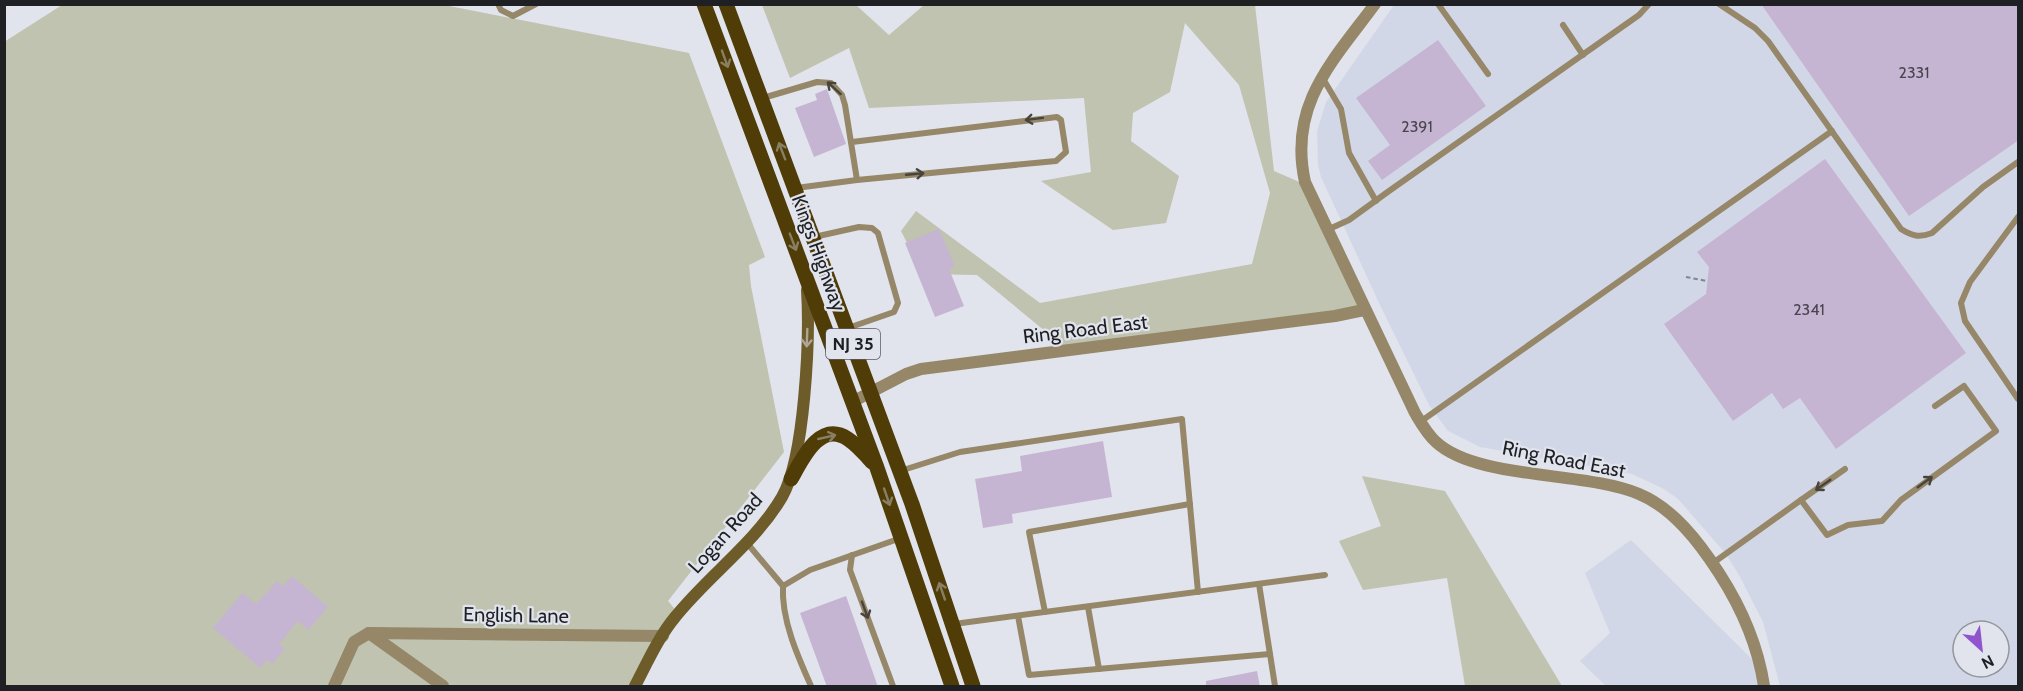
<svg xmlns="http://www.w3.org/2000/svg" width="2023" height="691" font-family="Cabin,sans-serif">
	<rect width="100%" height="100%" fill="#e1e4ed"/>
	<g fill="#d2d7e7" fill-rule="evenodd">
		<path d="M 1394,5 L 2018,5 L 2018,686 L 1780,686 L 1763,622 L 1740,577 L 1726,554 L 1678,499 L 1664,489 L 1632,474 L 1480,447 L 1448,431 L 1429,405 L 1379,303 L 1321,177 L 1318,165 L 1317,131 L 1326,102 ZM 1963,631 L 1999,631 L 1999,667 L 1963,667 Z"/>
		<path d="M 1631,540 L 1759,666 L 1761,686 L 1606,686 L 1580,661 L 1610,633 L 1585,573 Z"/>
	</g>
	<g fill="#bfc3af">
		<path d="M 439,4 L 689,53 L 765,257 L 749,265 L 751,286 L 784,452 L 668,601 L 679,614 L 634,686 L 5,686 L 4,42 L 62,5 Z"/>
		<path d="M 762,5 L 856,5 L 889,35 L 924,5 L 1255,5 L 1274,171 L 1311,187 L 1369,311 L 1068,350 L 977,275 L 923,274 L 901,231 L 916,211 L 1040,303 L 1252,264 L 1270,193 L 1239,85 L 1185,23 L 1170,92 L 1133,113 L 1131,141 L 1179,176 L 1166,223 L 1113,230 L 1041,181 L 1091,172 L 1084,98 L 869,108 L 849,48 L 790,78 Z"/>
		<path d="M 1362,476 L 1445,491 L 1562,686 L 1465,686 L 1447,578 L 1363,590 L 1339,541 L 1381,526 Z"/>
	</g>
	<g fill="#c6b5d2">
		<path d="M 1761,4 L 2019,4 L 2019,140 L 1909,216 Z"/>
		<path d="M 1438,40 L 1486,106 L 1382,180 L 1368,161 L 1390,145 L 1356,98 Z"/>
		<path d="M 827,89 L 846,144 L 814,157 L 795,108 L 817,100 L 815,94 Z"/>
		<path d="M 1825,159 L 1966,353 L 1836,449 L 1800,398 L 1783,409 L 1772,393 L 1733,421 L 1664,324 L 1706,294 L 1709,267 L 1697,252 Z"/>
		<path d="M 939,229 L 955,267 L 949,269 L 964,306 L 935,317 L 905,243 Z"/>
		<path d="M 1103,441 L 1112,497 L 1012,514 L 1013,523 L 983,528 L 975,479 L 1022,471 L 1020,456 Z"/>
		<path d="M 292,576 L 328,607 L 308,630 L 298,621 L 279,644 L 285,649 L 272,664 L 267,660 L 260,668 L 213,628 L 242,593 L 256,604 L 277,581 L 283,586 Z"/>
		<path d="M 846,596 L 878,687 L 827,687 L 800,613 Z"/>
		<path d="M 1257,671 L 1260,687 L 1206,687 L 1206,681 Z"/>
	</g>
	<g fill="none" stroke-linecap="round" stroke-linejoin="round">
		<path stroke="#84868d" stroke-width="2" stroke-dasharray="4.5 3" stroke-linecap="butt" d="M 1686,277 L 1707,281"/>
		<g stroke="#958768" stroke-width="6">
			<path d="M 498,4 L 501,10 L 513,16 L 536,4"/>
			<path d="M 1438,4 L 1488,74"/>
			<path d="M 1719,4 L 1755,28 L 1768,41 L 1901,229 C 1912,236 1919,238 1932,233 L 1983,187 L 2018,162"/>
			<path d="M 1563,25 L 1583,55"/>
			<path d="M 1322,77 L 1341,109 L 1349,153 L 1376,201"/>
			<path d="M 763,98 L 817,82 L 831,83 L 842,95 L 845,105 L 857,180"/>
			<path d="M 796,188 L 857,180 L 1056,161 L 1066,152 L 1061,120 L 1057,117 L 852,142"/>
			<path d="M 2018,217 L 1970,282 L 1961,303 L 1965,321 L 2018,399"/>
			<path d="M 1327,230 L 1349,220 L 1389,191 L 1639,15 L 1649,4"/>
			<path d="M 814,237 L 859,227 L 872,228 L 878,233 L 898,303 L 894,312 L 848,328"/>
			<path d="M 1420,422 L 1832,131"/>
			<path d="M 900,471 L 960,452 L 1182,419 L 1198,592"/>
			<path d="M 1801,500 L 1845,469"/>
			<path d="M 747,543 L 783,586"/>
			<path d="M 852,555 L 850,570 L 893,686"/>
			<path d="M 1713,563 L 1801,500 L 1827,535 L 1848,525 L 1882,521 L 1901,500 L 1996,431 L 1964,386 L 1935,406"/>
			<path d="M 1259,584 L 1275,686"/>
			<path d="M 1088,607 L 1099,669"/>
			<path d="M 1045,612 L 1029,532 L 1190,504"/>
			<path d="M 1018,616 L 1029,675 L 1270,654"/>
			<path d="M 954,624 L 1325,575"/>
			<path d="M 811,686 C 798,657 781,619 783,586 L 810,570 L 901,538"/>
		</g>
		<g stroke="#958768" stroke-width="12">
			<path d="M 1375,4 C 1332,62 1288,105 1305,182 L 1415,413 C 1421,423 1427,434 1436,442 C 1477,480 1585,471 1639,494 C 1673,508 1699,542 1719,573 C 1741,607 1758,646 1764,686"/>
			<path d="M 852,402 L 906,374 L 921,369 L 1335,316 L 1364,310"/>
			<path d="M 369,633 L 443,686"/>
			<path d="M 334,686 L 354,642 L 369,633 L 663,636"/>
		</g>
		<path stroke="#6e5b2a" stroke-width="12" d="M 635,686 C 647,663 659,636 676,616 C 710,574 755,543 782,497 C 805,457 810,338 807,290"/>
		<g stroke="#4f3c07" stroke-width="15">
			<path d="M 704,4 L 876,465 L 952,686"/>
			<path d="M 726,4 L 912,504 L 973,686"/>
			<path d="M 791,479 C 802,460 819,420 848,439 C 857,445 865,454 872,462"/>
		</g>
	</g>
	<defs><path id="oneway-shaft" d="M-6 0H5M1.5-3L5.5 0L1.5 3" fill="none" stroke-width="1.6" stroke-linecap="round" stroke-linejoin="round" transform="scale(1.5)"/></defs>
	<g stroke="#897f63">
		<use href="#oneway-shaft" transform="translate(725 59) rotate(70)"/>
		<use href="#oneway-shaft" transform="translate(782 151) rotate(-111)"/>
		<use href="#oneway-shaft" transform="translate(793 242) rotate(69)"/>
		<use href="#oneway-shaft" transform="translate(827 437) rotate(-13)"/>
		<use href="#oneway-shaft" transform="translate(887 497) rotate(71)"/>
		<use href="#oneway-shaft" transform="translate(942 591) rotate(-109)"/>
	</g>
	<g stroke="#48443c">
		<use href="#oneway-shaft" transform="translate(834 88) rotate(-138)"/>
		<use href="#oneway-shaft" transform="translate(1034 119) rotate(173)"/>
		<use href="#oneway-shaft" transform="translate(915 174) rotate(-5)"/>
		<use href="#oneway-shaft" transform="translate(1925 482) rotate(-36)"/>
		<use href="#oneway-shaft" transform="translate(1823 485) rotate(145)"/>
		<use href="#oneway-shaft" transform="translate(865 610) rotate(70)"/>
	</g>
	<use stroke="#ada695" href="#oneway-shaft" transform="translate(807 338) rotate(92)"/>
	<g text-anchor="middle" stroke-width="4.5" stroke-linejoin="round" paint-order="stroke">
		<g font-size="16" fill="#494550">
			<text x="1914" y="78">2331</text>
			<text x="1417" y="132">2391</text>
			<text x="1809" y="315">2341</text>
		</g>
		<rect fill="#e1e4ed" stroke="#595b60" stroke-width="1.5" x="826" y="329" width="54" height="30" rx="4.5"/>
		<g font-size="18" font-weight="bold" fill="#1f2024">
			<text x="853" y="350">NJ 35</text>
		</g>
		<g font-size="20" fill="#1f2024" stroke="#e1e4ed">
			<text transform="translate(819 253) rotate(70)" y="7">Kings Highway</text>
			<text transform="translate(1085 329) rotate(-7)" y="7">Ring Road East</text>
			<text transform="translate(1564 459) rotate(11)" y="7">Ring Road East</text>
			<text transform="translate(725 533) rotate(-48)" y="7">Logan Road</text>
			<text transform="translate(516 615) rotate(1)" y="7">English Lane</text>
		</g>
	</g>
	<rect width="2023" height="691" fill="none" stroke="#1f2024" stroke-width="12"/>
	<g transform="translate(1981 649) rotate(153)"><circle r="28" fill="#e1e4ed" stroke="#93969d" stroke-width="1.5"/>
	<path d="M0-4.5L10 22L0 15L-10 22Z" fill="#9055cc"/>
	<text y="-9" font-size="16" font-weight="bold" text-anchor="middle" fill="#1f2024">N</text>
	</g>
</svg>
